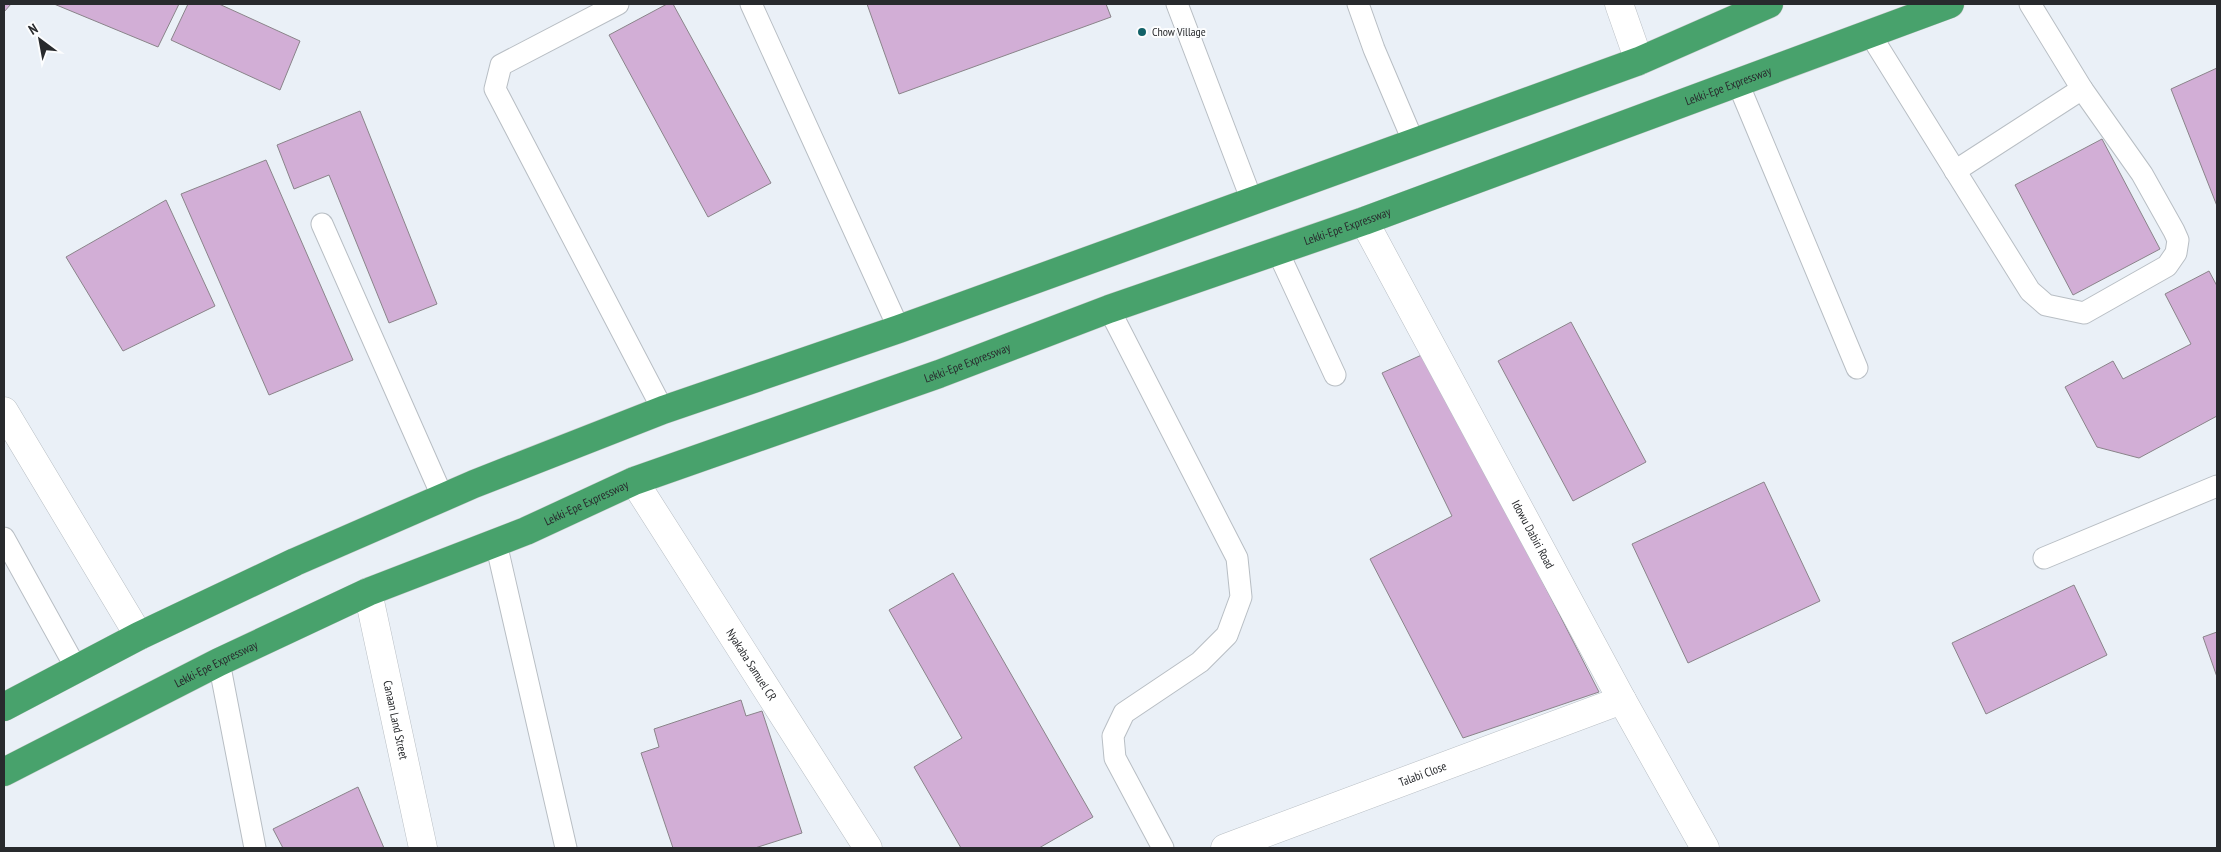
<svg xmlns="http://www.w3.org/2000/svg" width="2221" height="852" font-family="'PT Sans Narrow',sans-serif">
	<rect width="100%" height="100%" fill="#eaf0f7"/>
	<g fill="#d2aed6" stroke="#8a848a">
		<path d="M 4,4 L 11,4 L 4,12 Z"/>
		<path d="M 54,4 L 179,4 L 158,47 Z"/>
		<path d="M 188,4 L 219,4 L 300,41 L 280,90 L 171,40 Z"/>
		<path d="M 667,4 L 673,4 L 771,183 L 708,217 L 609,35 Z"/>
		<path d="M 867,4 L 1106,4 L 1111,17 L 899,94 Z"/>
		<path d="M 2217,68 L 2217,206 L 2171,89 Z"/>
		<path d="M 360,111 L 437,304 L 389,323 L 329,175 L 294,189 L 277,145 Z"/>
		<path d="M 2102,139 L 2160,249 L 2073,295 L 2015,185 Z"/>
		<path d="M 266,160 L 353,360 L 269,395 L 181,194 Z"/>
		<path d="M 166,200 L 215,306 L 123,351 L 66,257 Z"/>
		<path d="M 2209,271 L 2217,286 L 2217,416 L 2139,458 L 2097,447 L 2065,387 L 2113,361 L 2123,379 L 2191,344 L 2165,294 Z"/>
		<path d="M 1571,322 L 1646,462 L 1573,501 L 1498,361 Z"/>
		<path d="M 1426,353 L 1599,692 L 1463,738 L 1370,559 L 1452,516 L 1382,373 Z"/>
		<path d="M 1764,482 L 1820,601 L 1688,663 L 1632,544 Z"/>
		<path d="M 953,573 L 1093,817 L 1039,848 L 961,848 L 914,767 L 962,738 L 889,610 Z"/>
		<path d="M 2074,585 L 2107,655 L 1986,714 L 1952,643 Z"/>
		<path d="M 2217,632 L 2217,677 L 2203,637 Z"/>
		<path d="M 741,700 L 746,716 L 762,711 L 802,833 L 755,848 L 673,848 L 641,753 L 659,747 L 654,729 Z"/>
		<path d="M 358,787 L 384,848 L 283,848 L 273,829 Z"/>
	</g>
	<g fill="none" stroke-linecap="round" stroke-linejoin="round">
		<defs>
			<g id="lane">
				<path d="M 618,4 L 501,65 L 495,89 L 663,410"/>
				<path d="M 751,4 L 899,329"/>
				<path d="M 1177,4 L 1252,201"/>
				<path d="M 1358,4 L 1374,49 L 1414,143"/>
				<path d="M 1870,34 L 2030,291 L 2046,305 L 2084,313 L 2167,266 L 2176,253 L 2178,240 L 2174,231 L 2142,174 L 2082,89 L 2030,4"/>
				<path d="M 1737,81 L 1857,368"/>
				<path d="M 1955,171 L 2082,89"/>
				<path d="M 322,224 L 443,498"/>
				<path d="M 1278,252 L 1335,375"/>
				<path d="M 1109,309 L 1237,558 L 1241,597 L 1227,635 L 1200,662 L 1124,713 L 1113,736 L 1115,758 L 1163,848"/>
				<path d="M 4,538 L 76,668"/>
				<path d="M 496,543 L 566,848"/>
				<path d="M 2044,558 L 2217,486"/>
				<path d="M 219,662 L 255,848"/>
			</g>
			<g id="street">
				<path d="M 1619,4 L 1639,61"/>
				<path id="s1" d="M 1364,221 L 1622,700 L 1705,848"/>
				<path d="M 4,411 L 139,636"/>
				<path id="s2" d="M 634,481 L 868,848"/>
				<path id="s3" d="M 368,592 L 423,848"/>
				<path id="s4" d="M 1225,848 L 1622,700"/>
			</g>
			<g id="highway">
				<path d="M 4,707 L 139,636 L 295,562 L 474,484 L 663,410 L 899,329 L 1639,61 L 1769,4"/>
				<path id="s5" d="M 4,772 L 219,662 L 368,592 L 526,531 L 634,481 L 939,374 L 1109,309 L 1364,221 L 1950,4"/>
			</g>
		</defs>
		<use href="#lane" stroke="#b8bec4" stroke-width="23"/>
		<use href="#street" stroke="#b8bec4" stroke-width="29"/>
		<use href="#highway" stroke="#cbcccd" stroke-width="29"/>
		<use href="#lane" stroke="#fff" stroke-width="21"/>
		<use href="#street" stroke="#fff" stroke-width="28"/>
		<use href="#highway" stroke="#48a26c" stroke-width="28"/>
	</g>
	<circle fill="#116168" stroke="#fcfdfe" stroke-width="2" cx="1142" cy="32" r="5"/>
	<g text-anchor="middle" stroke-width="4" stroke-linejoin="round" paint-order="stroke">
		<g font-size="12" fill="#282a2d" stroke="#fcfdfe" text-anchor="start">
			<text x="1152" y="36">Chow Village</text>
		</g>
		<g font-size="12" fill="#282a2d" stroke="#fcfdfe">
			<text dy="4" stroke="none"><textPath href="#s5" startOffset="1858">Lekki-Epe Expressway</textPath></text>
			<text dy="4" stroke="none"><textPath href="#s5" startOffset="1452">Lekki-Epe Expressway</textPath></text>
			<text dy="4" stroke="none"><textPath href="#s5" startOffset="1048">Lekki-Epe Expressway</textPath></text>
			<text dy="4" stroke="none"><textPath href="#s5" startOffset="642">Lekki-Epe Expressway</textPath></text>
			<text dy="4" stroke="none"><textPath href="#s1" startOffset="356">Idowu Dabiri Road</textPath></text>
			<text dy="4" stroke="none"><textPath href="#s5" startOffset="238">Lekki-Epe Expressway</textPath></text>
			<text dy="4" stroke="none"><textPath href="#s2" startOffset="218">Nyakaba Samuel CR</textPath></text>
			<text dy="4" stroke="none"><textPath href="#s3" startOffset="131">Canaan Land Street</textPath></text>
			<text dy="4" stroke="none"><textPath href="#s4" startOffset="211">Talabi Close</textPath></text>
		</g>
	</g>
	<rect width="2221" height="852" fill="none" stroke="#282a2d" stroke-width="10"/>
	<g transform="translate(40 40) rotate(328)" stroke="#fcfdfe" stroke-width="4" paint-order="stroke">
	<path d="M0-4L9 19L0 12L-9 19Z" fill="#282a2d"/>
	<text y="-8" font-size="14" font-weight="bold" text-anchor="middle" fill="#282a2d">N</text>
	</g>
</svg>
